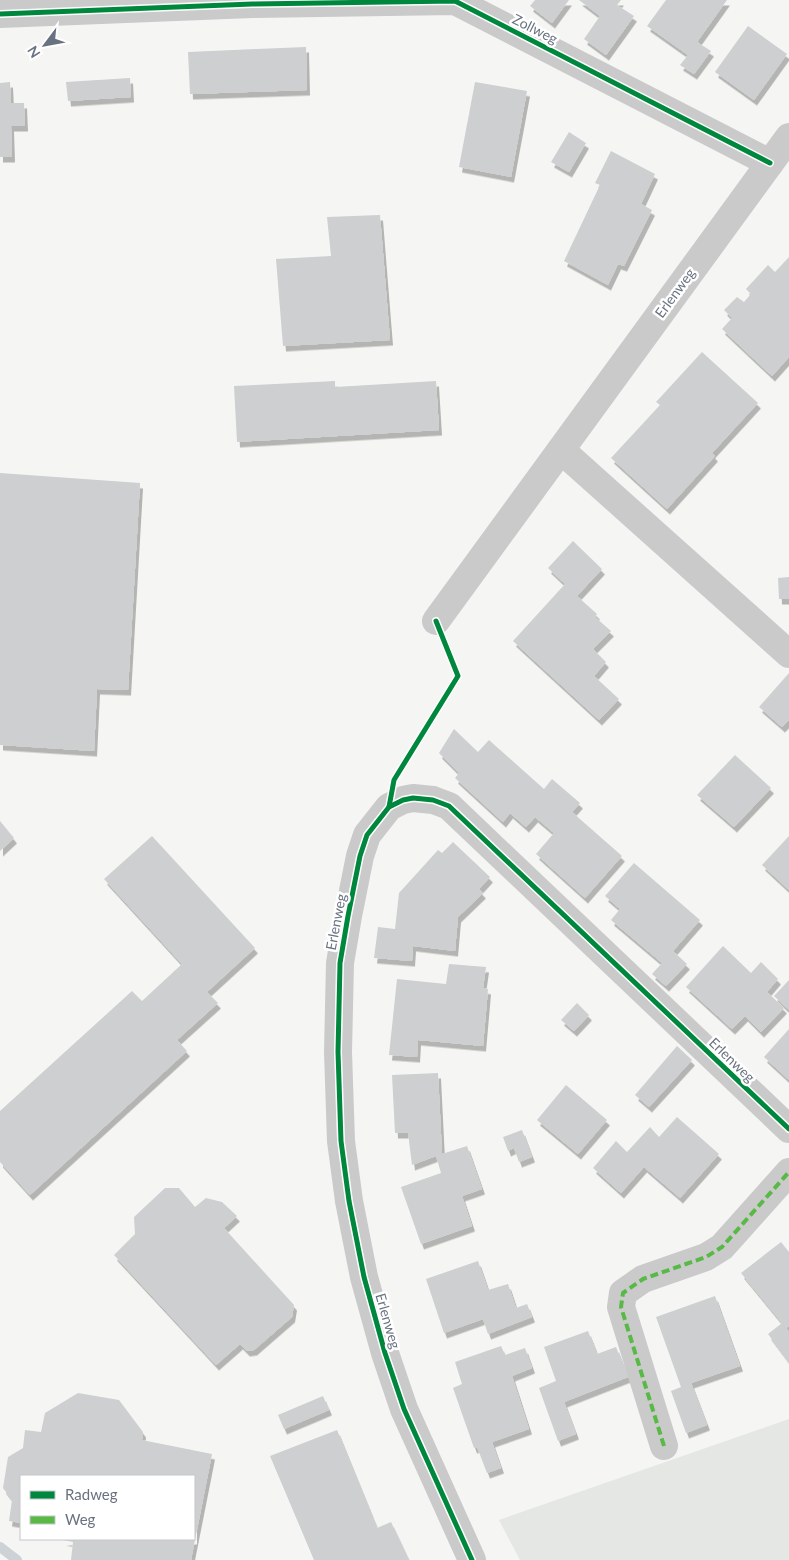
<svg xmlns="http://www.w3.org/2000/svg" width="789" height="1560" font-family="Lato,sans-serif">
	<defs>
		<filter id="shadow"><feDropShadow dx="3" dy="5.5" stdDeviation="0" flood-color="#0004"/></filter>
	</defs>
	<rect width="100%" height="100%" fill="#f5f5f4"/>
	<path fill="#e4e7e3" d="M 789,1419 L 789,1560 L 520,1560 L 499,1520 Z"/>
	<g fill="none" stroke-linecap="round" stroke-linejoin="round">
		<path stroke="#cdd2d6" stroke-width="10" d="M 0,1547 L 17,1560"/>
	</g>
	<g fill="#cecfd0" filter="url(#shadow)">
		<path d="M 535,0 L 569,0 L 552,23 L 530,6 Z"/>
		<path d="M 579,0 L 621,0 L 617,5 L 634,16 L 606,55 L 584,39 L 600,16 Z"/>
		<path d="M 666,0 L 727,0 L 697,42 L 711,51 L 694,74 L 680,65 L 688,55 L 647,26 Z"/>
		<path d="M 748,26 L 787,54 L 754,100 L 715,72 Z"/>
		<path d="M 306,47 L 307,90 L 190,94 L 188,52 Z"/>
		<path d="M 130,78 L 131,97 L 68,101 L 66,82 Z"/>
		<path d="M 10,82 L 11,103 L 24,103 L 25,126 L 11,126 L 12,157 L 0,157 L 0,83 Z"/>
		<path d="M 475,82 L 527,91 L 511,177 L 459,167 Z"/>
		<path d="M 569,132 L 586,143 L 569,172 L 551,162 Z"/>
		<path d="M 611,151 L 655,174 L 641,204 L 652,210 L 624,266 L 618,264 L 608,285 L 564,261 L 600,185 L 595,183 Z"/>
		<path d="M 380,215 L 390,340 L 283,346 L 276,259 L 331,256 L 327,217 Z"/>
		<path d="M 789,257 L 789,357 L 772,376 L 722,329 L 732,318 L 724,310 L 737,297 L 744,302 L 751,294 L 746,289 L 768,265 L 775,272 Z"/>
		<path d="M 702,352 L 758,403 L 712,453 L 715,456 L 667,509 L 611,458 L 660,405 L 656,402 Z"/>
		<path d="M 335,381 L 335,387 L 436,381 L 439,430 L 237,442 L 234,386 Z"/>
		<path d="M 0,473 L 140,483 L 128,690 L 97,689 L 94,751 L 0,745 Z"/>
		<path d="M 573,541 L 602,569 L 577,596 L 597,614 L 595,617 L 611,631 L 593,649 L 606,662 L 594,676 L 619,699 L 599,720 L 513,641 L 565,584 L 548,568 Z"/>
		<path d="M 789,577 L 789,599 L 779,599 L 778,578 Z"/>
		<path d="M 789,673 L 789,720 L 782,727 L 759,707 Z"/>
		<path d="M 454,729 L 478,752 L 489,740 L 544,789 L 552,779 L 580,803 L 572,812 L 622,856 L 585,898 L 536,854 L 554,833 L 535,817 L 526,827 L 510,813 L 503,822 L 455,778 L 459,773 L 439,753 Z"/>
		<path d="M 735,755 L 771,788 L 734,827 L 697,795 Z"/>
		<path d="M 0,821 L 14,838 L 0,851 Z"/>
		<path d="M 152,836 L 255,948 L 207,992 L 218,1003 L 177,1040 L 187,1051 L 30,1195 L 0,1162 L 0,1111 L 132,991 L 142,1001 L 182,964 L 104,879 Z"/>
		<path d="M 789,836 L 789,890 L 762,865 Z"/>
		<path d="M 453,842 L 490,877 L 479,889 L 483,893 L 458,917 L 455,951 L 413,946 L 412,961 L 374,958 L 378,927 L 395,929 L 399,893 L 438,850 L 442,853 Z"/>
		<path d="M 634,863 L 700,920 L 673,951 L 687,964 L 666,986 L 652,974 L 662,963 L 611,920 L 620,909 L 605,896 Z"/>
		<path d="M 723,946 L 751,973 L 761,962 L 778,979 L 767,992 L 784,1008 L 761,1032 L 745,1016 L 732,1029 L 686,987 Z"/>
		<path d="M 449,964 L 486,967 L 483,988 L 488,989 L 483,1046 L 418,1040 L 417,1057 L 389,1055 L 397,979 L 446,984 Z"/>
		<path d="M 789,980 L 789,1010 L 774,996 Z"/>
		<path d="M 577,1003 L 589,1015 L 574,1031 L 561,1020 Z"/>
		<path d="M 789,1029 L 789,1080 L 764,1057 Z"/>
		<path d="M 677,1046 L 692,1060 L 649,1107 L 635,1095 Z"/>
		<path d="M 438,1073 L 442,1154 L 467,1146 L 482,1189 L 462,1196 L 472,1226 L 421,1244 L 401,1187 L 441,1173 L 436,1156 L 412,1165 L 408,1133 L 395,1133 L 392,1075 Z"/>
		<path d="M 566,1085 L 607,1120 L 578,1154 L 537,1120 Z"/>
		<path d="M 677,1117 L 719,1154 L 680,1198 L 644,1167 L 621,1193 L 593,1168 L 616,1141 L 627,1152 L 650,1127 L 659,1137 Z"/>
		<path d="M 522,1130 L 532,1157 L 519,1162 L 514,1148 L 508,1151 L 503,1137 Z"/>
		<path d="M 165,1188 L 179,1188 L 195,1207 L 206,1198 L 222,1202 L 237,1216 L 224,1228 L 294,1305 L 292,1317 L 254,1350 L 247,1351 L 240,1344 L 216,1365 L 114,1255 L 135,1234 L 134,1217 Z"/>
		<path d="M 781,1242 L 789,1252 L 789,1326 L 786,1328 L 789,1332 L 789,1362 L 768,1334 L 782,1323 L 741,1273 Z"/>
		<path d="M 478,1261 L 488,1290 L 508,1284 L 516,1308 L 527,1304 L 532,1317 L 488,1334 L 483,1319 L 444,1333 L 426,1279 Z"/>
		<path d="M 715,1296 L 740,1366 L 691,1383 L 707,1425 L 686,1433 L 671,1391 L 681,1387 L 656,1317 Z"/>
		<path d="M 588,1331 L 597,1354 L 616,1347 L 628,1377 L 564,1402 L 576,1434 L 558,1441 L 539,1388 L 556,1381 L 544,1347 Z"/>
		<path d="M 501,1346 L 505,1355 L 525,1348 L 532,1368 L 512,1376 L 529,1429 L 492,1442 L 501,1468 L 487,1473 L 477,1447 L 474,1448 L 453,1388 L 462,1384 L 455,1362 Z"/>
		<path d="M 78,1393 L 119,1400 L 143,1432 L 142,1440 L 212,1454 L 191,1560 L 71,1560 L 73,1542 L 63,1540 L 194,1539 L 194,1476 L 21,1476 L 21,1523 L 9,1521 L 12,1500 L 3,1488 L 8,1457 L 23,1448 L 25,1430 L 41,1432 L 45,1413 Z"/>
		<path d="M 323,1396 L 329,1410 L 284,1429 L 278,1415 Z"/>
		<path d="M 337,1430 L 377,1528 L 391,1522 L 409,1560 L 314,1560 L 270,1456 Z"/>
	</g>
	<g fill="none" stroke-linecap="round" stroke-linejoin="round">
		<g stroke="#cacacb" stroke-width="28">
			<path d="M 0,14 L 252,4 L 455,1 L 770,163"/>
			<path d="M 561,450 L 789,654"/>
			<path d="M 436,621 L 789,137"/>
			<path d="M 664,1446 L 621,1307 L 623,1293 L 643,1279 L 706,1257 L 722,1247 L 789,1172"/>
			<path d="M 472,1560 L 404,1409 L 385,1353 L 364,1277 L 349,1201 L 341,1141 L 338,1052 L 340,963 L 348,916 L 360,856 L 367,835 L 389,807 L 403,800 L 413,798 L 433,800 L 449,806 L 789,1129"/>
		</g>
		<path stroke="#58b947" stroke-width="4" stroke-dasharray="8 4" stroke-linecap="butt" d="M 664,1446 L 621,1307 L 623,1293 L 643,1279 L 706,1257 L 722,1247 L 789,1172"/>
		<defs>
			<g id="cycleway">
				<path d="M 0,14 L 252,4 L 455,1 L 770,163"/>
				<path d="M 389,807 L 394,780 L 458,676 L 436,621"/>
				<path d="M 472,1560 L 404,1409 L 385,1353 L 364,1277 L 349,1201 L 341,1141 L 338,1052 L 340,963 L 348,916 L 360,856 L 367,835 L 389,807 L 403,800 L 413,798 L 433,800 L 449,806 L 789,1129"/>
			</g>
		</defs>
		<use href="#cycleway" stroke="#fff" stroke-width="8"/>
		<use href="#cycleway" stroke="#00873e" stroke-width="5"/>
	</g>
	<g text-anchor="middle" stroke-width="5" stroke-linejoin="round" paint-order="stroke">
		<g font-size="14" fill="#697280" stroke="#fff">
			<text transform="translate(535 29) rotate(27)" y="5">Zollweg</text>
			<text transform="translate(675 293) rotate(-54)" y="5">Erlenweg</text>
			<text transform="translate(336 922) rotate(-79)" y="5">Erlenweg</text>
			<text transform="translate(732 1060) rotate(44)" y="5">Erlenweg</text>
			<text transform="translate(388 1321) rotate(74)" y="5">Erlenweg</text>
		</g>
	</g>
	<rect x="20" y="1475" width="175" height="65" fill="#ffffff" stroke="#c3c7cc"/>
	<rect x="30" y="1491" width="25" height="8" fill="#00873e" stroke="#c3c7cc"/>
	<text x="65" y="1500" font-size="15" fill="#697280">Radweg</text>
	<rect x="30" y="1516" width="25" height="8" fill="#58b947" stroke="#c3c7cc"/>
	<text x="65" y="1525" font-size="15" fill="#697280">Weg</text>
	<g transform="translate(45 45) rotate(238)" stroke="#ffffff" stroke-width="4" paint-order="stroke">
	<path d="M0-4L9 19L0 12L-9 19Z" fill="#697280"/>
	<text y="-8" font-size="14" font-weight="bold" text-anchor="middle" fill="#697280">N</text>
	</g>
</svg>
